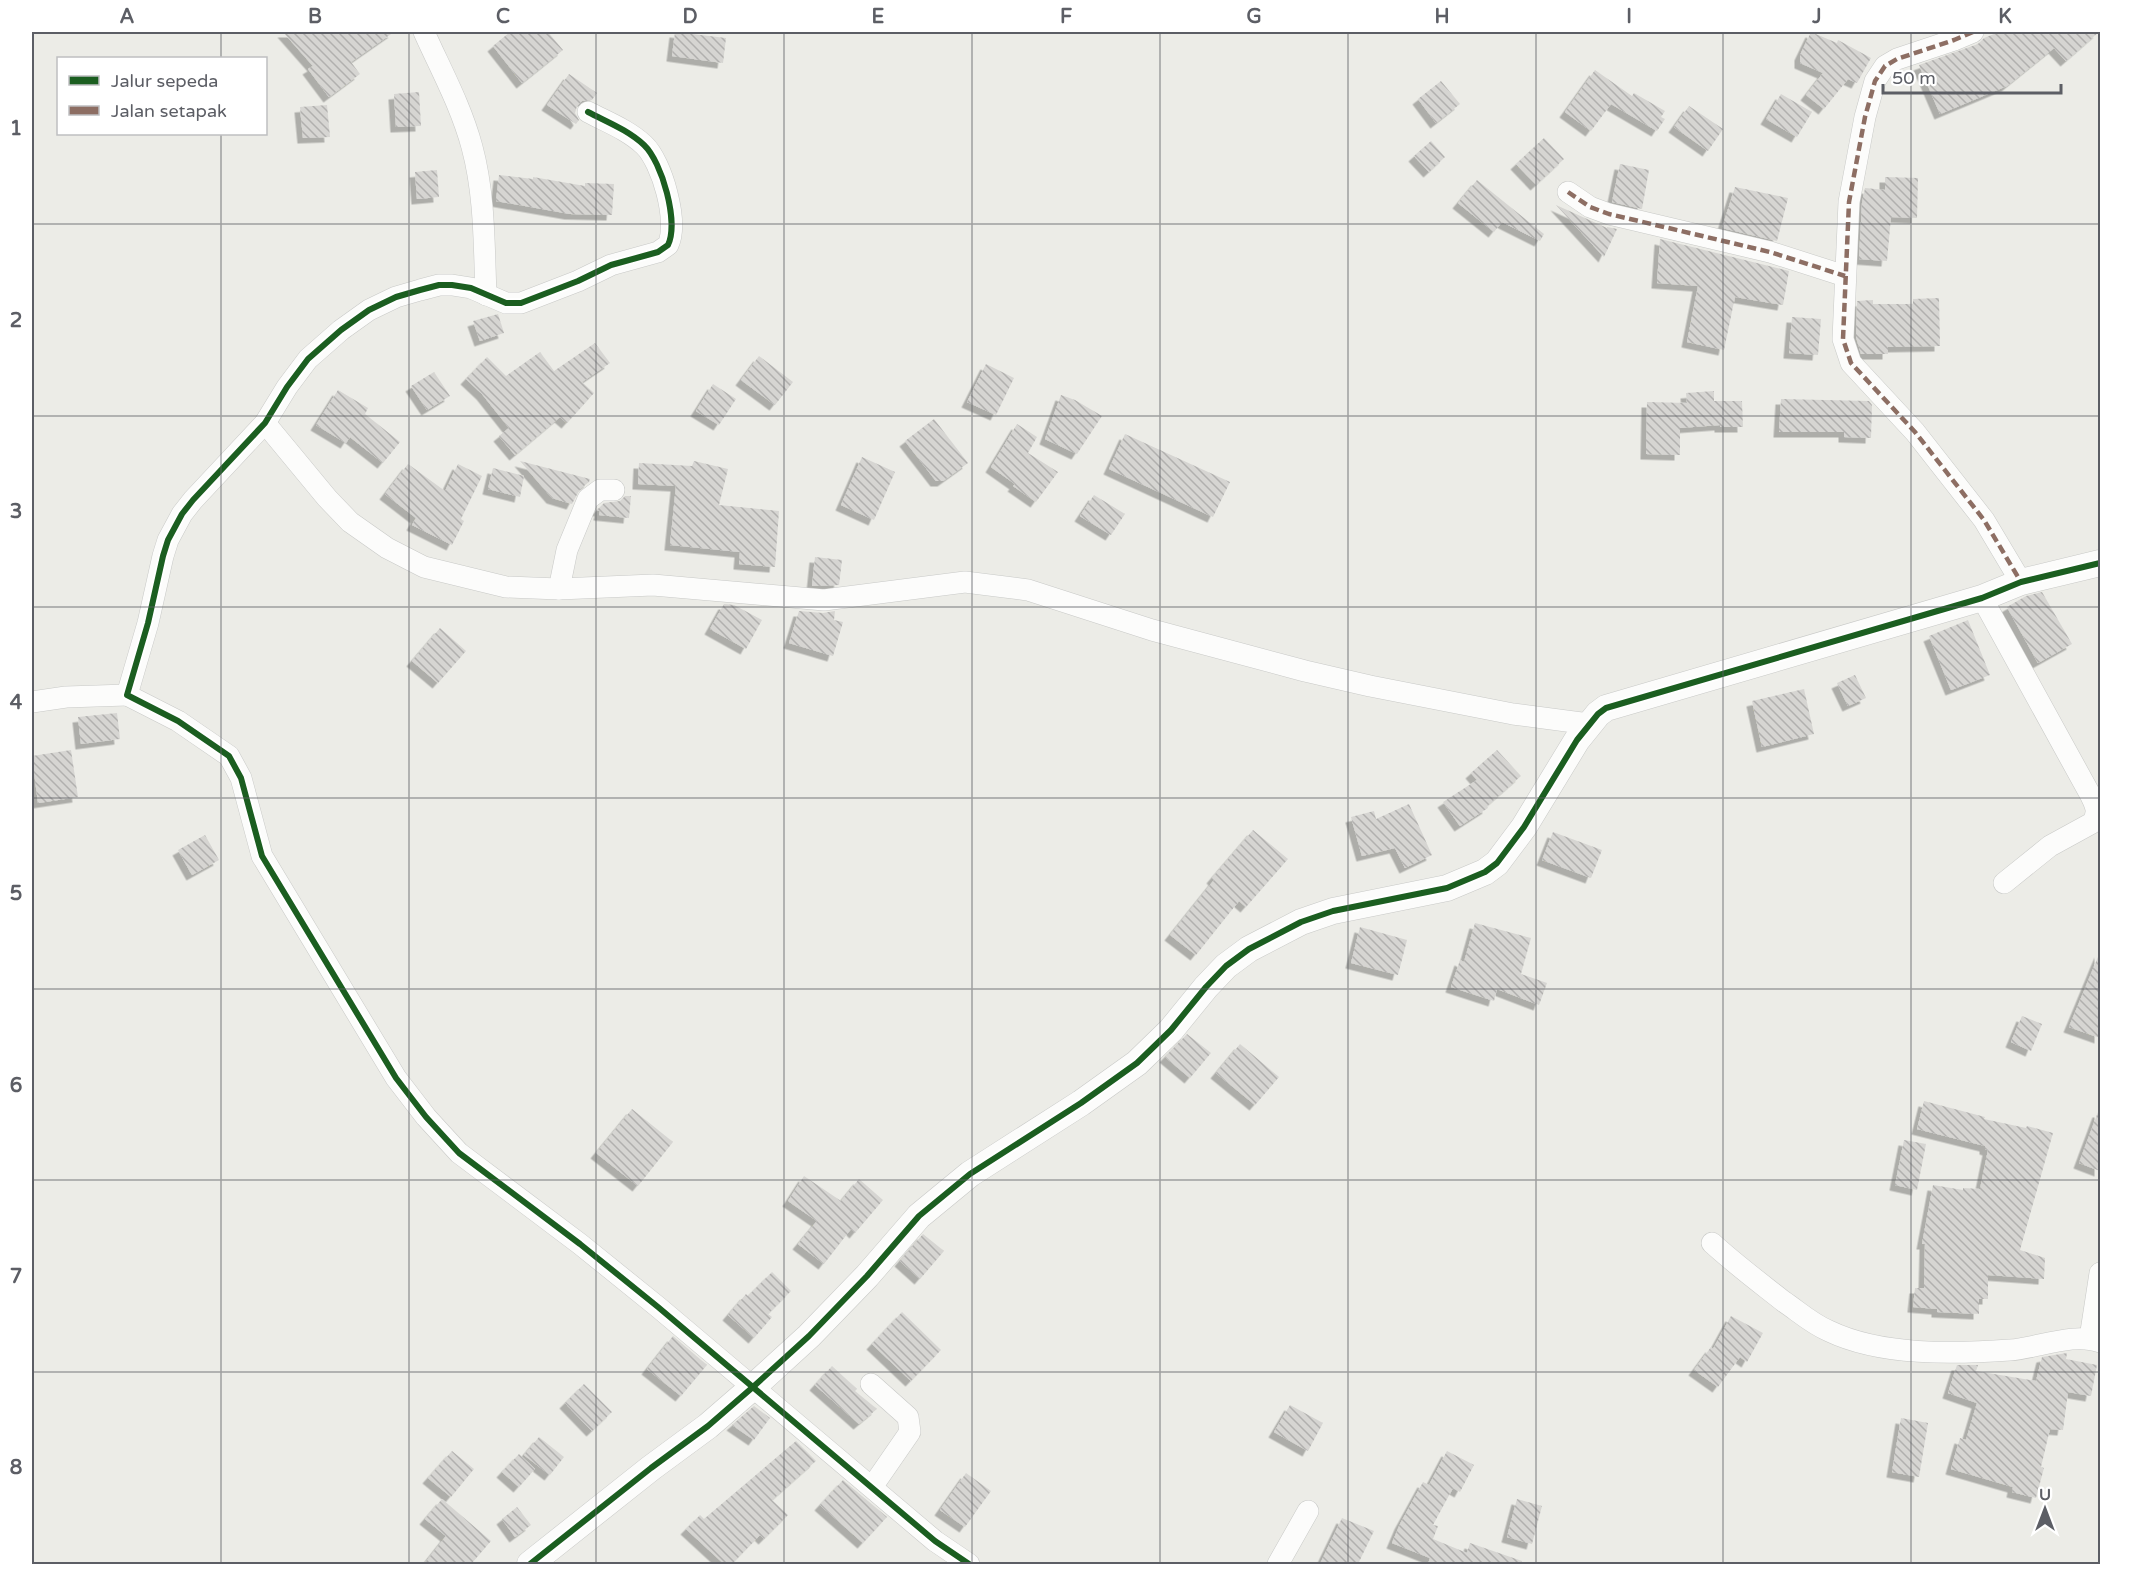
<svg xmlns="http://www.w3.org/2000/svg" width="2132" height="1596" font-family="'Varela Round',sans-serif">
	<defs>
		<pattern id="building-back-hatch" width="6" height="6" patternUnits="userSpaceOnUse" patternTransform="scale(1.5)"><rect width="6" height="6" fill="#d6d5d2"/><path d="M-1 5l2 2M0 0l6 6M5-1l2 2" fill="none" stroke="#b1b0ae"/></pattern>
		<filter id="shadow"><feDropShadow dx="-5.5" dy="5.5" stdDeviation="0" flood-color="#0004"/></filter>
	</defs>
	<rect width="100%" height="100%" fill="#ecece7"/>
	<g fill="url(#building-back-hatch)" filter="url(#shadow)">
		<path d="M 283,32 L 394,32 L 351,62 L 360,74 L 329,97 L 308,69 L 313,66 Z"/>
		<path d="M 510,32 L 548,32 L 563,50 L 522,83 L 493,46 Z"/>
		<path d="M 675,32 L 726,38 L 723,63 L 672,56 Z"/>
		<path d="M 1811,32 L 1837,43 L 1838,40 L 1871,58 L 1857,83 L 1848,79 L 1824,109 L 1806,95 L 1823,73 L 1800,63 L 1800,55 Z"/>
		<path d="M 1999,32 L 2099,32 L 2066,61 L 2054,48 L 2007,86 L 1940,114 L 1919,65 L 1978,44 L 1984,38 Z"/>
		<path d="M 1595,70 L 1632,96 L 1634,93 L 1665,111 L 1661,117 L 1665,119 L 1657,131 L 1611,104 L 1591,131 L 1565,112 Z"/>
		<path d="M 569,74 L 597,93 L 592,100 L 582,101 L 577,106 L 575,113 L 579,120 L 576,124 L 547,105 Z"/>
		<path d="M 1441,81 L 1460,104 L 1436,123 L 1418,99 Z"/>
		<path d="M 419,92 L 421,126 L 396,127 L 394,94 Z"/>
		<path d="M 1781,94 L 1812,112 L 1797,137 L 1766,119 Z"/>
		<path d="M 327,105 L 330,137 L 303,138 L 300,107 Z"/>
		<path d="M 1689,106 L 1723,129 L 1708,151 L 1674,127 Z"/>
		<path d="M 1544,138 L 1564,159 L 1536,185 L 1516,164 Z"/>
		<path d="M 1431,141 L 1445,157 L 1429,172 L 1414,156 Z"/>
		<path d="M 1620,164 L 1649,170 L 1642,209 L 1612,202 Z"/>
		<path d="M 437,170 L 439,197 L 417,199 L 415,172 Z"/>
		<path d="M 499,175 L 533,179 L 533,177 L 585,186 L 585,183 L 614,184 L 612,215 L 570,214 L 496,201 Z"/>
		<path d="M 1885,177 L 1918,178 L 1917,218 L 1891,217 L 1887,261 L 1859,259 L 1862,203 L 1865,188 L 1885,190 Z"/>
		<path d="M 1477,180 L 1544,234 L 1540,241 L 1502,222 L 1494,232 L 1458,203 Z"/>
		<path d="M 1735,187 L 1788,198 L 1777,241 L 1722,228 Z"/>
		<path d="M 1556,205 L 1607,228 L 1607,227 L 1617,229 L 1604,257 Z"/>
		<path d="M 1660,239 L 1789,271 L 1783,305 L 1735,297 L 1724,350 L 1687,342 L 1698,286 L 1657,283 Z"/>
		<path d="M 1939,298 L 1940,346 L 1888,347 L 1888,354 L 1861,354 L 1856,337 L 1857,301 L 1873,300 L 1873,304 L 1913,304 L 1913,299 Z"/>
		<path d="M 498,314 L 504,333 L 480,341 L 473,321 Z"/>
		<path d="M 1792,317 L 1821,319 L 1818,355 L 1789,353 Z"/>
		<path d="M 595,343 L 610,363 L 582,382 L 594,393 L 567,423 L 560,417 L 515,455 L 499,436 L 509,428 L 482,394 L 466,379 L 487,357 L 506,376 L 540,352 L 554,371 Z"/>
		<path d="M 759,356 L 793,382 L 775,405 L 741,380 Z"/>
		<path d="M 986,364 L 1014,378 L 996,415 L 967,402 Z"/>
		<path d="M 434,372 L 450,396 L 427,410 L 411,386 Z"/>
		<path d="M 713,384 L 736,399 L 719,425 L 696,411 Z"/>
		<path d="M 338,390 L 368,408 L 365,414 L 400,442 L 383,463 L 350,437 L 346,443 L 316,425 Z"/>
		<path d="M 1714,391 L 1714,401 L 1742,401 L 1743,427 L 1720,427 L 1720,425 L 1680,428 L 1680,455 L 1646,454 L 1647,402 L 1687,403 L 1686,393 Z"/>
		<path d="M 1061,395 L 1075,400 L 1102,416 L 1077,454 L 1045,439 Z"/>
		<path d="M 1781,399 L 1869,401 L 1872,405 L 1871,438 L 1844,437 L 1844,432 L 1779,432 Z"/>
		<path d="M 934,419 L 968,463 L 943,481 L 936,481 L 905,441 Z"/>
		<path d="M 1017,424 L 1037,437 L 1028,453 L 1058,472 L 1036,502 L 1013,486 L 1015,484 L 991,467 Z"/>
		<path d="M 1125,434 L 1230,482 L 1213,517 L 1109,469 Z"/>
		<path d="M 862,457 L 895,472 L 874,520 L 841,505 Z"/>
		<path d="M 520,461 L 590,479 L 589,482 L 580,489 L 572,504 L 552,498 Z"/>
		<path d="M 694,461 L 728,469 L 719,505 L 779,511 L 775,567 L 739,564 L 740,552 L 670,545 L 676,486 L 638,484 L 639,463 L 692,466 Z"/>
		<path d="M 408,464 L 445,491 L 458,464 L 482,476 L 461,519 L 464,521 L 452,545 L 412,525 L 416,518 L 385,494 Z"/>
		<path d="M 493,468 L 524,476 L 520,497 L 488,489 Z"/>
		<path d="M 1094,495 L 1125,514 L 1111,535 L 1080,516 Z"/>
		<path d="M 625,496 L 631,496 L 629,518 L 599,515 L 600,511 L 597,510 L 604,503 L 620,501 Z"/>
		<path d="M 815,557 L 842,560 L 839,585 L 812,586 Z"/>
		<path d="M 2042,592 L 2072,644 L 2038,663 L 2007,607 L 2026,596 Z"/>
		<path d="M 724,604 L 734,605 L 762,620 L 746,649 L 710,629 Z"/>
		<path d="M 799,611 L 823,613 L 835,611 L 834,620 L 843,622 L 833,656 L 789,643 Z"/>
		<path d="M 1968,620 L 1990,675 L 1951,690 L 1929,636 Z"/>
		<path d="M 440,628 L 466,651 L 438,683 L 412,661 Z"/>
		<path d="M 1855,675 L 1866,698 L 1848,706 L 1837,683 Z"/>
		<path d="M 1804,689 L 1814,734 L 1762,747 L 1752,701 Z"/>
		<path d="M 117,713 L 120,739 L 81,744 L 78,717 Z"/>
		<path d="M 71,750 L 78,797 L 38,803 L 32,756 Z"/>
		<path d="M 1497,750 L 1521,776 L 1487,806 L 1488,808 L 1460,826 L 1443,802 L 1477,780 L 1471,773 Z"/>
		<path d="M 1409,804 L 1432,855 L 1405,868 L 1395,848 L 1362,856 L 1351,817 L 1374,811 L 1376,819 Z"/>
		<path d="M 1253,830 L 1288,859 L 1246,907 L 1239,901 L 1196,955 L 1170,935 L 1214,880 L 1212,878 Z"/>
		<path d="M 1553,832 L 1602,850 L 1591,878 L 1542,860 Z"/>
		<path d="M 205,835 L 219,860 L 192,875 L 178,850 Z"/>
		<path d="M 1475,923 L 1531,938 L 1521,974 L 1547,983 L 1539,1005 L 1497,989 L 1494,1001 L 1451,987 L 1460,960 L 1464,962 Z"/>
		<path d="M 1360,927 L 1407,940 L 1398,975 L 1351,963 Z"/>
		<path d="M 2100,952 L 2100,1038 L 2069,1027 Z"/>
		<path d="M 2022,1016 L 2042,1024 L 2031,1051 L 2011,1042 Z"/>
		<path d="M 1187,1034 L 1211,1053 L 1190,1078 L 1165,1057 Z"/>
		<path d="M 1240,1044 L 1279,1077 L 1255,1105 L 1216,1073 Z"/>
		<path d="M 1924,1101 L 1985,1117 L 1984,1119 L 2026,1128 L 2027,1126 L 2053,1133 L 2020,1250 L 2045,1258 L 2044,1279 L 1988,1275 L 1988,1299 L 1979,1299 L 1979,1314 L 1937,1312 L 1937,1309 L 1913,1307 L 1915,1288 L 1924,1288 L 1925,1244 L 1922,1244 L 1933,1185 L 1963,1190 L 1963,1188 L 1980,1189 L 1988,1150 L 1985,1149 L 1985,1146 L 1917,1129 Z"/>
		<path d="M 632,1109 L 673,1142 L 638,1186 L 596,1153 Z"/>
		<path d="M 2098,1112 L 2100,1112 L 2100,1171 L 2079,1163 Z"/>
		<path d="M 1904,1140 L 1926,1144 L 1917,1190 L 1895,1185 Z"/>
		<path d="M 804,1176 L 841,1201 L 859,1179 L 883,1200 L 855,1233 L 851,1229 L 824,1264 L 798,1244 L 817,1221 L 788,1201 Z"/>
		<path d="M 923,1234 L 944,1251 L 920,1279 L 900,1261 Z"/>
		<path d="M 772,1272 L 791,1291 L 768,1314 L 772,1317 L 754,1338 L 728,1315 L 746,1294 L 748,1296 Z"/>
		<path d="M 902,1312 L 941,1350 L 911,1381 L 872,1344 Z"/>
		<path d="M 1731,1316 L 1763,1333 L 1747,1362 L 1740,1357 L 1718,1387 L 1694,1370 L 1711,1347 L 1713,1349 Z"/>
		<path d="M 673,1336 L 707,1365 L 681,1396 L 647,1369 Z"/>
		<path d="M 2067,1353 L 2066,1359 L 2097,1365 L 2091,1396 L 2068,1392 L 2063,1430 L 2050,1429 L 2041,1467 L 2044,1468 L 2036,1498 L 2012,1492 L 2013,1487 L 1951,1469 L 1960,1438 L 1966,1440 L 1977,1403 L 1948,1393 L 1957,1365 L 1978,1365 L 1976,1371 L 2036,1381 L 2042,1357 Z"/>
		<path d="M 832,1366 L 857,1389 L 855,1391 L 877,1409 L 859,1424 L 815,1385 Z"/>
		<path d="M 584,1384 L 612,1412 L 592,1431 L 565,1403 Z"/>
		<path d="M 1290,1405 L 1323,1423 L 1308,1451 L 1274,1432 Z"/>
		<path d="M 754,1406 L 770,1418 L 754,1440 L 732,1425 Z"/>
		<path d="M 1901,1418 L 1928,1423 L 1919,1477 L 1892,1472 Z"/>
		<path d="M 539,1437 L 564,1457 L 550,1475 L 524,1455 Z"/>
		<path d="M 796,1441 L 816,1461 L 772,1500 L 788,1515 L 764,1539 L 760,1535 L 732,1564 L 724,1564 L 686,1529 L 700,1515 L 704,1519 Z"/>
		<path d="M 452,1451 L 474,1469 L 451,1497 L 428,1478 Z"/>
		<path d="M 1447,1451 L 1474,1465 L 1460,1492 L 1453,1488 L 1433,1525 L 1438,1526 L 1433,1539 L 1467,1553 L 1470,1543 L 1522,1561 L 1522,1564 L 1428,1564 L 1430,1558 L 1392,1543 L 1400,1524 L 1423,1482 L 1429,1485 Z"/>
		<path d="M 519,1454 L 535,1469 L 519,1487 L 502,1472 Z"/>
		<path d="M 966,1473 L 991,1491 L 965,1527 L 940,1510 Z"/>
		<path d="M 843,1480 L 887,1517 L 863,1543 L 820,1505 Z"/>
		<path d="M 442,1499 L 491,1541 L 471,1564 L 424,1564 L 446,1536 L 425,1519 Z"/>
		<path d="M 1517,1499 L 1542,1506 L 1532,1544 L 1507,1537 Z"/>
		<path d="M 517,1507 L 531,1525 L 515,1537 L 502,1519 Z"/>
		<path d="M 1342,1518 L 1374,1531 L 1358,1564 L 1320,1564 Z"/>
	</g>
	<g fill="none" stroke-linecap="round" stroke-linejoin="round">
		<defs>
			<g id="minor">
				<path d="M 424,32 C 441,70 461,106 472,147 C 485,195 484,246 486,295"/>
				<path d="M 1973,32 L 1954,40 L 1897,59 L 1885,66 L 1875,81 L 1865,117 L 1849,202 L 1843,339 L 1851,363 L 1915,432 L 1984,520 L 2021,582"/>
				<path d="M 588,112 C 607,122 628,130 644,145 C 662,162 679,222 668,245 L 658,252 L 611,265 L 578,281 L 521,303 L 506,303 L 471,288 L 452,285 L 439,285 L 420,290 L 396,297 L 369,310 L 341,330 L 308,359 L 287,387 L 265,423 L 193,500 L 182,514 L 168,540 L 163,556 L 148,623 L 127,695 L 178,721 L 229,756 L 241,778 L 262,856 L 396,1078 L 426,1117 L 459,1153 L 580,1244 L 658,1307 L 935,1541 L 969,1564"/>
				<path d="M 1568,192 L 1590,207 L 1609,214 L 1770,252 L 1845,276"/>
				<path d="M 265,423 L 327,498 L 350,522 L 387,548 L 424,567 L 506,587 L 559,589 L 653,585 L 824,600 L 965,582 L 1005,587 L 1028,590 L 1152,630 L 1305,671 L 1370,686 L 1513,714 L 1589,724"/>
				<path d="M 559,589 L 567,550 L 588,499 L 600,490 L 614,490"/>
				<path d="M 1982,598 L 2091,796 C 2096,806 2099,813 2092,823 L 2050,846 L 2004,883"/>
				<path d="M 32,702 L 66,697 L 127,695"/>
				<path d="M 1712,1243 C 1735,1264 1759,1282 1783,1301 C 1798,1311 1812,1324 1829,1331 C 1881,1356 1954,1354 2010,1350 C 2039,1348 2073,1332 2100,1342"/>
				<path d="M 2090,1338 L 2100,1273"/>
				<path d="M 871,1384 L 908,1417 L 910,1432 L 872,1487"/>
				<path d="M 1278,1564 L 1308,1511"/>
			</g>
			<path id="tertiary" d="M 530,1564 L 651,1468 L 708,1426 L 753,1387 L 809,1336 L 867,1276 L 919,1216 L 970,1174 L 1081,1103 L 1137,1063 L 1171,1030 L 1206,987 L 1226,966 L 1249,949 L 1301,922 L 1333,911 L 1447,888 L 1485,872 L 1497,863 L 1524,827 L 1577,740 L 1598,714 L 1606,708 L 1982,598 L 2021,582 L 2100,563"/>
		</defs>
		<use href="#minor" stroke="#c8c9c7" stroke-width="22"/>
		<use href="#tertiary" stroke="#c8c9c7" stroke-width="27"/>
		<use href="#minor" stroke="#fcfcfb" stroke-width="21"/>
		<use href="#tertiary" stroke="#fcfcfb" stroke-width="26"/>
		<g stroke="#8d6e63" stroke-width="4.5" stroke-dasharray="9 4.5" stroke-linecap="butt">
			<path d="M 1973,32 L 1954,40 L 1897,59 L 1885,66 L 1875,81 L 1865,117 L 1849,202 L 1843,339 L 1851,363 L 1915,432 L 1984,520 L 2021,582"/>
			<path d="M 1568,192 L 1590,207 L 1609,214 L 1770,252 L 1845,276"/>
		</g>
		<defs>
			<g id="cycleway">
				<path d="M 588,112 C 607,122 628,130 644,145 C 662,162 679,222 668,245 L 658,252 L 611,265 L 578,281 L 521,303 L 506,303 L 471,288 L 452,285 L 439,285 L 420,290 L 396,297 L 369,310 L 341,330 L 308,359 L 287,387 L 265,423 L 193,500 L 182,514 L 168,540 L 163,556 L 148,623 L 127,695 L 178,721 L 229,756 L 241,778 L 262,856 L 396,1078 L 426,1117 L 459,1153 L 580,1244 L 658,1307 L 935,1541 L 969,1564"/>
				<path d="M 530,1564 L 651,1468 L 708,1426 L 753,1387 L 809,1336 L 867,1276 L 919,1216 L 970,1174 L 1081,1103 L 1137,1063 L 1171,1030 L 1206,987 L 1226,966 L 1249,949 L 1301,922 L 1333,911 L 1447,888 L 1485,872 L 1497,863 L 1524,827 L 1577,740 L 1598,714 L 1606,708 L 1982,598 L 2021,582 L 2100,563"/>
			</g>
		</defs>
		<use href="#cycleway" stroke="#fff" stroke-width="10"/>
		<use href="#cycleway" stroke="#1b5e20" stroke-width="6"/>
	</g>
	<path fill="none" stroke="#5c5e65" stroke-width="1.5" stroke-opacity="0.55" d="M 221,32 L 221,58M 409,32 L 409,1564M 596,32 L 596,1564M 784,32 L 784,1564M 972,32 L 972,1564M 1160,32 L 1160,1564M 1348,32 L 1348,1564M 1536,32 L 1536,1564M 1723,32 L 1723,1564M 1911,32 L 1911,1564M 221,134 L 221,1564M 32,224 L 2100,224M 32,416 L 2100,416M 32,607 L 2100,607M 32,798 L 2100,798M 32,989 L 2100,989M 32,1180 L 2100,1180M 32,1372 L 2100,1372"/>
	<rect width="2132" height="1596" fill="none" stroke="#ffffff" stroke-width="66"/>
	<rect x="57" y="57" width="210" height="78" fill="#ffffff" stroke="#bebfc1" stroke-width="1.5"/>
	<rect x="69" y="76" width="30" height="9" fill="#1b5e20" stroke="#bebfc1" stroke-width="1.5"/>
	<text x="111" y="87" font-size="18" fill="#5c5e65">Jalur sepeda</text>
	<rect x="69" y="106" width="30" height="9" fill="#8d6e63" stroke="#bebfc1" stroke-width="1.5"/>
	<text x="111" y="117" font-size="18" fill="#5c5e65">Jalan setapak</text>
	<g transform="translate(2045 1509)" stroke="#ffffff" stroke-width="4.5" paint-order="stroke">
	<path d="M0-4.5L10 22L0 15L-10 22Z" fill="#5c5e65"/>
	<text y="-9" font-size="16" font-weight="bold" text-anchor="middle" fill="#5c5e65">U</text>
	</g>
	<path d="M1883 84v9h178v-9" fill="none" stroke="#5c5e65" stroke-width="3"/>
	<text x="1892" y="84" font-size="18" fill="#5c5e65" stroke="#ffffff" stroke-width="4.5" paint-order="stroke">50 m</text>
	<rect x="33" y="33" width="2066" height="1530" fill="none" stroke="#5c5e65" stroke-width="2"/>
	<g font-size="20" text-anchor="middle" font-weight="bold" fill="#5c5e65">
		<text x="127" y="23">A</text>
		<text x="315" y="23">B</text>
		<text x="503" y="23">C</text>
		<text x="690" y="23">D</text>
		<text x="878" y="23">E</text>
		<text x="1066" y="23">F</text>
		<text x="1254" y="23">G</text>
		<text x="1442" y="23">H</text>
		<text x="1629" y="23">I</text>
		<text x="1817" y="23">J</text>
		<text x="2005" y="23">K</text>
		<text x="16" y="135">1</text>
		<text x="16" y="327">2</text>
		<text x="16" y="518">3</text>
		<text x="16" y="709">4</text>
		<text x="16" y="900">5</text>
		<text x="16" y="1092">6</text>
		<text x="16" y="1283">7</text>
		<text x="16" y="1474">8</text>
	</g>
</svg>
